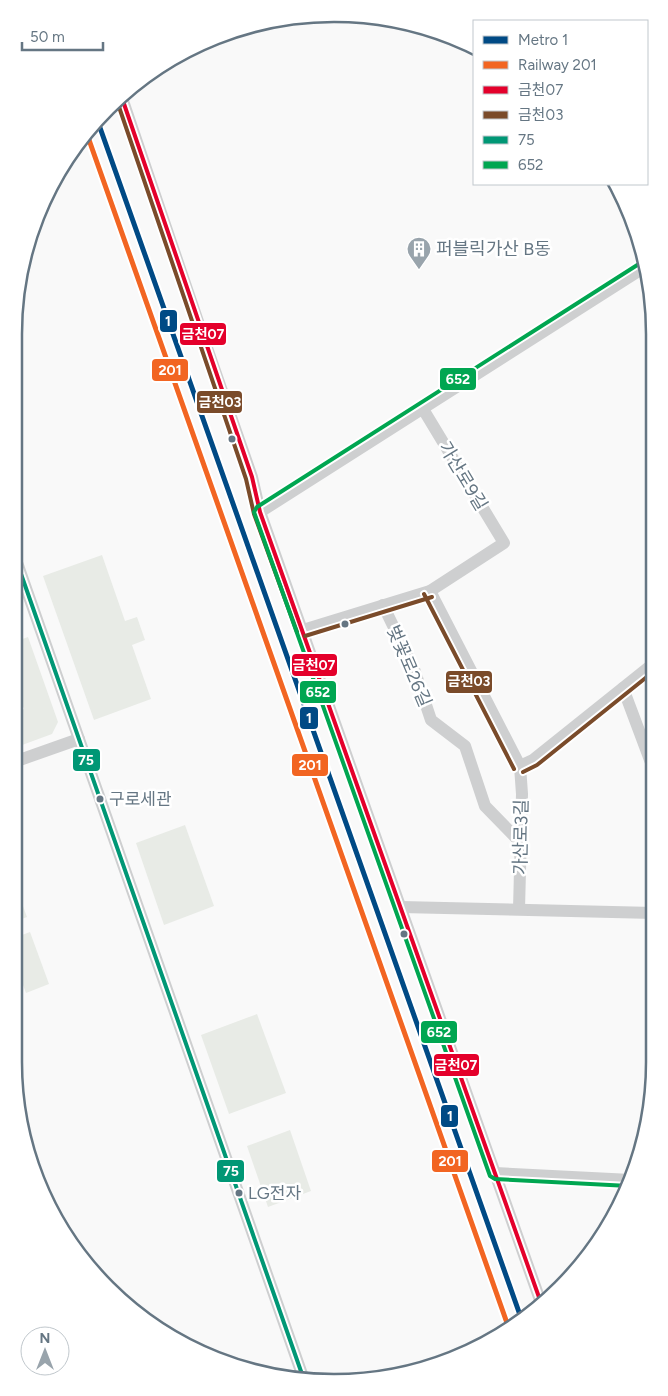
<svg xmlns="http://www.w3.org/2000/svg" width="668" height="1396" font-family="Figtree,'Noto Sans KR',sans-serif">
	<rect width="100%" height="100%" fill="#f9f9f9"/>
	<g fill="#e8ebe6">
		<path d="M 102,555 L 125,621 L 137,617 L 145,640 L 132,645 L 151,699 L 94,720 L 43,576 Z"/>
		<path d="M 28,637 L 58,722 L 52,734 L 14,748 L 14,713 L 24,709 L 14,681 L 14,642 Z"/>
		<path d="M 185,825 L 214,906 L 164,925 L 136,843 Z"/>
		<path d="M 17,890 L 27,917 L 14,922 L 14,892 Z"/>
		<path d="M 30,932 L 49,984 L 26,993 L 14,961 L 14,938 Z"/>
		<path d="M 257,1014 L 286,1093 L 229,1114 L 201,1035 Z"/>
		<path d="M 290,1130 L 311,1191 L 268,1207 L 247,1146 Z"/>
	</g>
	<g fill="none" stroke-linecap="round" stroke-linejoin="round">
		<g stroke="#cecfd0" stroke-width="12">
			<path d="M 122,98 L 207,348 L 252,477 L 260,512 L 540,1300"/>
			<path d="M 260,512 L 645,267"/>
			<path d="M 14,554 L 303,1377"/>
			<path d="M 430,591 L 520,766 L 522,794 L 519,909"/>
			<path d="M 383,605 L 414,669 L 431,720 L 465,746 L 485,806 L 521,843"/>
			<path d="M 303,630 L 430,591 L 504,543 L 423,409"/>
			<path d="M 623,688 L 653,768"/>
			<path d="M 14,762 L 79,739"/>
			<path d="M 520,766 L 533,760 L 653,664"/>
			<path d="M 401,907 L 654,913"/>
			<path d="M 495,1173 L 631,1180"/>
		</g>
		<defs>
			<path id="bus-1" d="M 122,98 L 252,477 L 260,512 L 540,1300"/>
			<g id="bus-2">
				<path d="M 117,101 L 246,479 L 254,514 L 297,632"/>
				<path d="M 424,594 L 514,769"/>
				<path d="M 305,636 L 432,597"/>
				<path d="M 523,772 L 537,765 L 653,672"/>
			</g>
			<path id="bus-3" d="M 14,554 L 303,1377"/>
			<path id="bus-4" d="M 629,1186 L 495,1179 L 490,1176 L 254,512 L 257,507 L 642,262"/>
		</defs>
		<use href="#bus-1" stroke="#fff" stroke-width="8"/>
		<use href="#bus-2" stroke="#fff" stroke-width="8"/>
		<use href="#bus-3" stroke="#fff" stroke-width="8"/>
		<use href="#bus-4" stroke="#fff" stroke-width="8"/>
		<use href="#bus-1" stroke="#e4002b" stroke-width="4"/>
		<use href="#bus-2" stroke="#7a4b2a" stroke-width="4"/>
		<use href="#bus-3" stroke="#009775" stroke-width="4"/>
		<use href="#bus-4" stroke="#00a651" stroke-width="4"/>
		<defs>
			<path id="rail-1" d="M 88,137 L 507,1323"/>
		</defs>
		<use href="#rail-1" stroke="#fff" stroke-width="9"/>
		<use href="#rail-1" stroke="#f26522" stroke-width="5"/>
		<defs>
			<path id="metro-1" d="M 98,122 L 520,1315"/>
		</defs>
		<use href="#metro-1" stroke="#fff" stroke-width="9"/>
		<use href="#metro-1" stroke="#004a85" stroke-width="5"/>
	</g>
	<defs>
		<symbol id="building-pin" viewBox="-11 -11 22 30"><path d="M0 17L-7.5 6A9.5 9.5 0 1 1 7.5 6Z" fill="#99a4ac" stroke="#fff"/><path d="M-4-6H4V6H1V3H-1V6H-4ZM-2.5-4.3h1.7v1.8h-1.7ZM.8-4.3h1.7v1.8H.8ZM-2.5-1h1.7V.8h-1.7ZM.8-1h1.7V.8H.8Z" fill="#fff"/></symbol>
	</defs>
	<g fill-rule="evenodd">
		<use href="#building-pin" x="405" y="235" width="28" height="38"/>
	</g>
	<g fill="#657683" stroke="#fff" stroke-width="2">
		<circle cx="232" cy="439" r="4.5"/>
		<circle cx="345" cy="624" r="4.5"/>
		<circle cx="100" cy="799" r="4.5"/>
		<circle cx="404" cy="934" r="4.5"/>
		<circle cx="239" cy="1193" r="4.5"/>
	</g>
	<g text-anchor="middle" stroke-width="5" stroke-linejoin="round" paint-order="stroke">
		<g font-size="17" fill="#657683" stroke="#fff" text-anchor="start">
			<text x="109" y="805">구로세관</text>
			<text x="248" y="1199">LG전자</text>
		</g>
		<g font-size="18" fill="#657683" stroke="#fff" text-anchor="start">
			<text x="436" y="255">퍼블릭가산 B동</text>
		</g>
		<g font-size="18" fill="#657683" stroke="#fff">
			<text transform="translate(463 476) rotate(59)" y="6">가산로9길</text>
			<text transform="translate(409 666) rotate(67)" y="6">벚꽃로26길</text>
			<text transform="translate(521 837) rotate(-89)" y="6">가산로3길</text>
		</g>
	</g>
	<path d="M0 0H668V1396H0ZM334 22H334A312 312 0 0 1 646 334V1062A312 312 0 0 1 334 1374H334A312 312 0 0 1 22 1062V334A312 312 0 0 1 334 22Z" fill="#fff" fill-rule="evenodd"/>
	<path fill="none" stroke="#657683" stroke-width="2.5" d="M334 22H334A312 312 0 0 1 646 334V1062A312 312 0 0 1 334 1374H334A312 312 0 0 1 22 1062V334A312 312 0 0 1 334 22Z"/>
	<g stroke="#fff" stroke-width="2">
		<rect x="159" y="309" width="19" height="24" rx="5" fill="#004a85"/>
		<rect x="179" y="322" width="48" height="24" rx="5" fill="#e4002b"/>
		<rect x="151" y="358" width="38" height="24" rx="5" fill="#f26522"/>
		<rect x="439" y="367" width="38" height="24" rx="5" fill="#00a651"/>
		<rect x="196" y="390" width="47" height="24" rx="5" fill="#7a4b2a"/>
		<rect x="291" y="653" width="47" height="24" rx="5" fill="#e4002b"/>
		<rect x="445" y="670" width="48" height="24" rx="5" fill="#7a4b2a"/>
		<rect x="299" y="680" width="38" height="24" rx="5" fill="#00a651"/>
		<rect x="299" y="706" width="20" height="24" rx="5" fill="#004a85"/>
		<rect x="72" y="748" width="29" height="24" rx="5" fill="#009775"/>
		<rect x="291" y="753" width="38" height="24" rx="5" fill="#f26522"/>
		<rect x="420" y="1020" width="38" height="24" rx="5" fill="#00a651"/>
		<rect x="433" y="1053" width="47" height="24" rx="5" fill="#e4002b"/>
		<rect x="440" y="1104" width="19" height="24" rx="5" fill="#004a85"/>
		<rect x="431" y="1149" width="38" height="24" rx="5" fill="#f26522"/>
		<rect x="216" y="1159" width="29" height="24" rx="5" fill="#009775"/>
	</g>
	<g font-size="14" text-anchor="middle" font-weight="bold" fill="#fff">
		<text x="168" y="326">1</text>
		<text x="203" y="339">금천07</text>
		<text x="170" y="375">201</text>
		<text x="458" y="384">652</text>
		<text x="220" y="407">금천03</text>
		<text x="314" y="670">금천07</text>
		<text x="469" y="686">금천03</text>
		<text x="318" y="697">652</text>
		<text x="309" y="723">1</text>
		<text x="86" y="765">75</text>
		<text x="310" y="770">201</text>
		<text x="439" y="1037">652</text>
		<text x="456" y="1070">금천07</text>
		<text x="450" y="1121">1</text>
		<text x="450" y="1166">201</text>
		<text x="231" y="1176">75</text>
	</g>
	<rect x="473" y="20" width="175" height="165" fill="#ffffff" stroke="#c1c8cd"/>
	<rect x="483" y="36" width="25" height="8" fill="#004a85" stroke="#c1c8cd"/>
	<text x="518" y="45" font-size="15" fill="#657683">Metro 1</text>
	<rect x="483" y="61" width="25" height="8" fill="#f26522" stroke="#c1c8cd"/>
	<text x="518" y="70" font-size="15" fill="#657683">Railway 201</text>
	<rect x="483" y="86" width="25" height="8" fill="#e4002b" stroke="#c1c8cd"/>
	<text x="518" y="95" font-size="15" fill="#657683">금천07</text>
	<rect x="483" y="111" width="25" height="8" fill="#7a4b2a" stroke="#c1c8cd"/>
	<text x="518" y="120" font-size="15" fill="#657683">금천03</text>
	<rect x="483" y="136" width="25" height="8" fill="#009775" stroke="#c1c8cd"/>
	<text x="518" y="145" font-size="15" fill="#657683">75</text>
	<rect x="483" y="161" width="25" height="8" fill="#00a651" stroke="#c1c8cd"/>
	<text x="518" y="170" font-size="15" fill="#657683">652</text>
	<g transform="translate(45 1351)"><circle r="24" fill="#ffffff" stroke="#c1c8cd"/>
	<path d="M0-4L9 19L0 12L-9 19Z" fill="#99a4ac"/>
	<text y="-8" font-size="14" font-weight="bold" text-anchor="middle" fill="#657683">N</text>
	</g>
	<path d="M22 42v8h81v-8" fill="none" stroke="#657683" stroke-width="2.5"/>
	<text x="30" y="42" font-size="15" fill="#657683" stroke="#ffffff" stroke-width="4" paint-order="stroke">50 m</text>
</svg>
